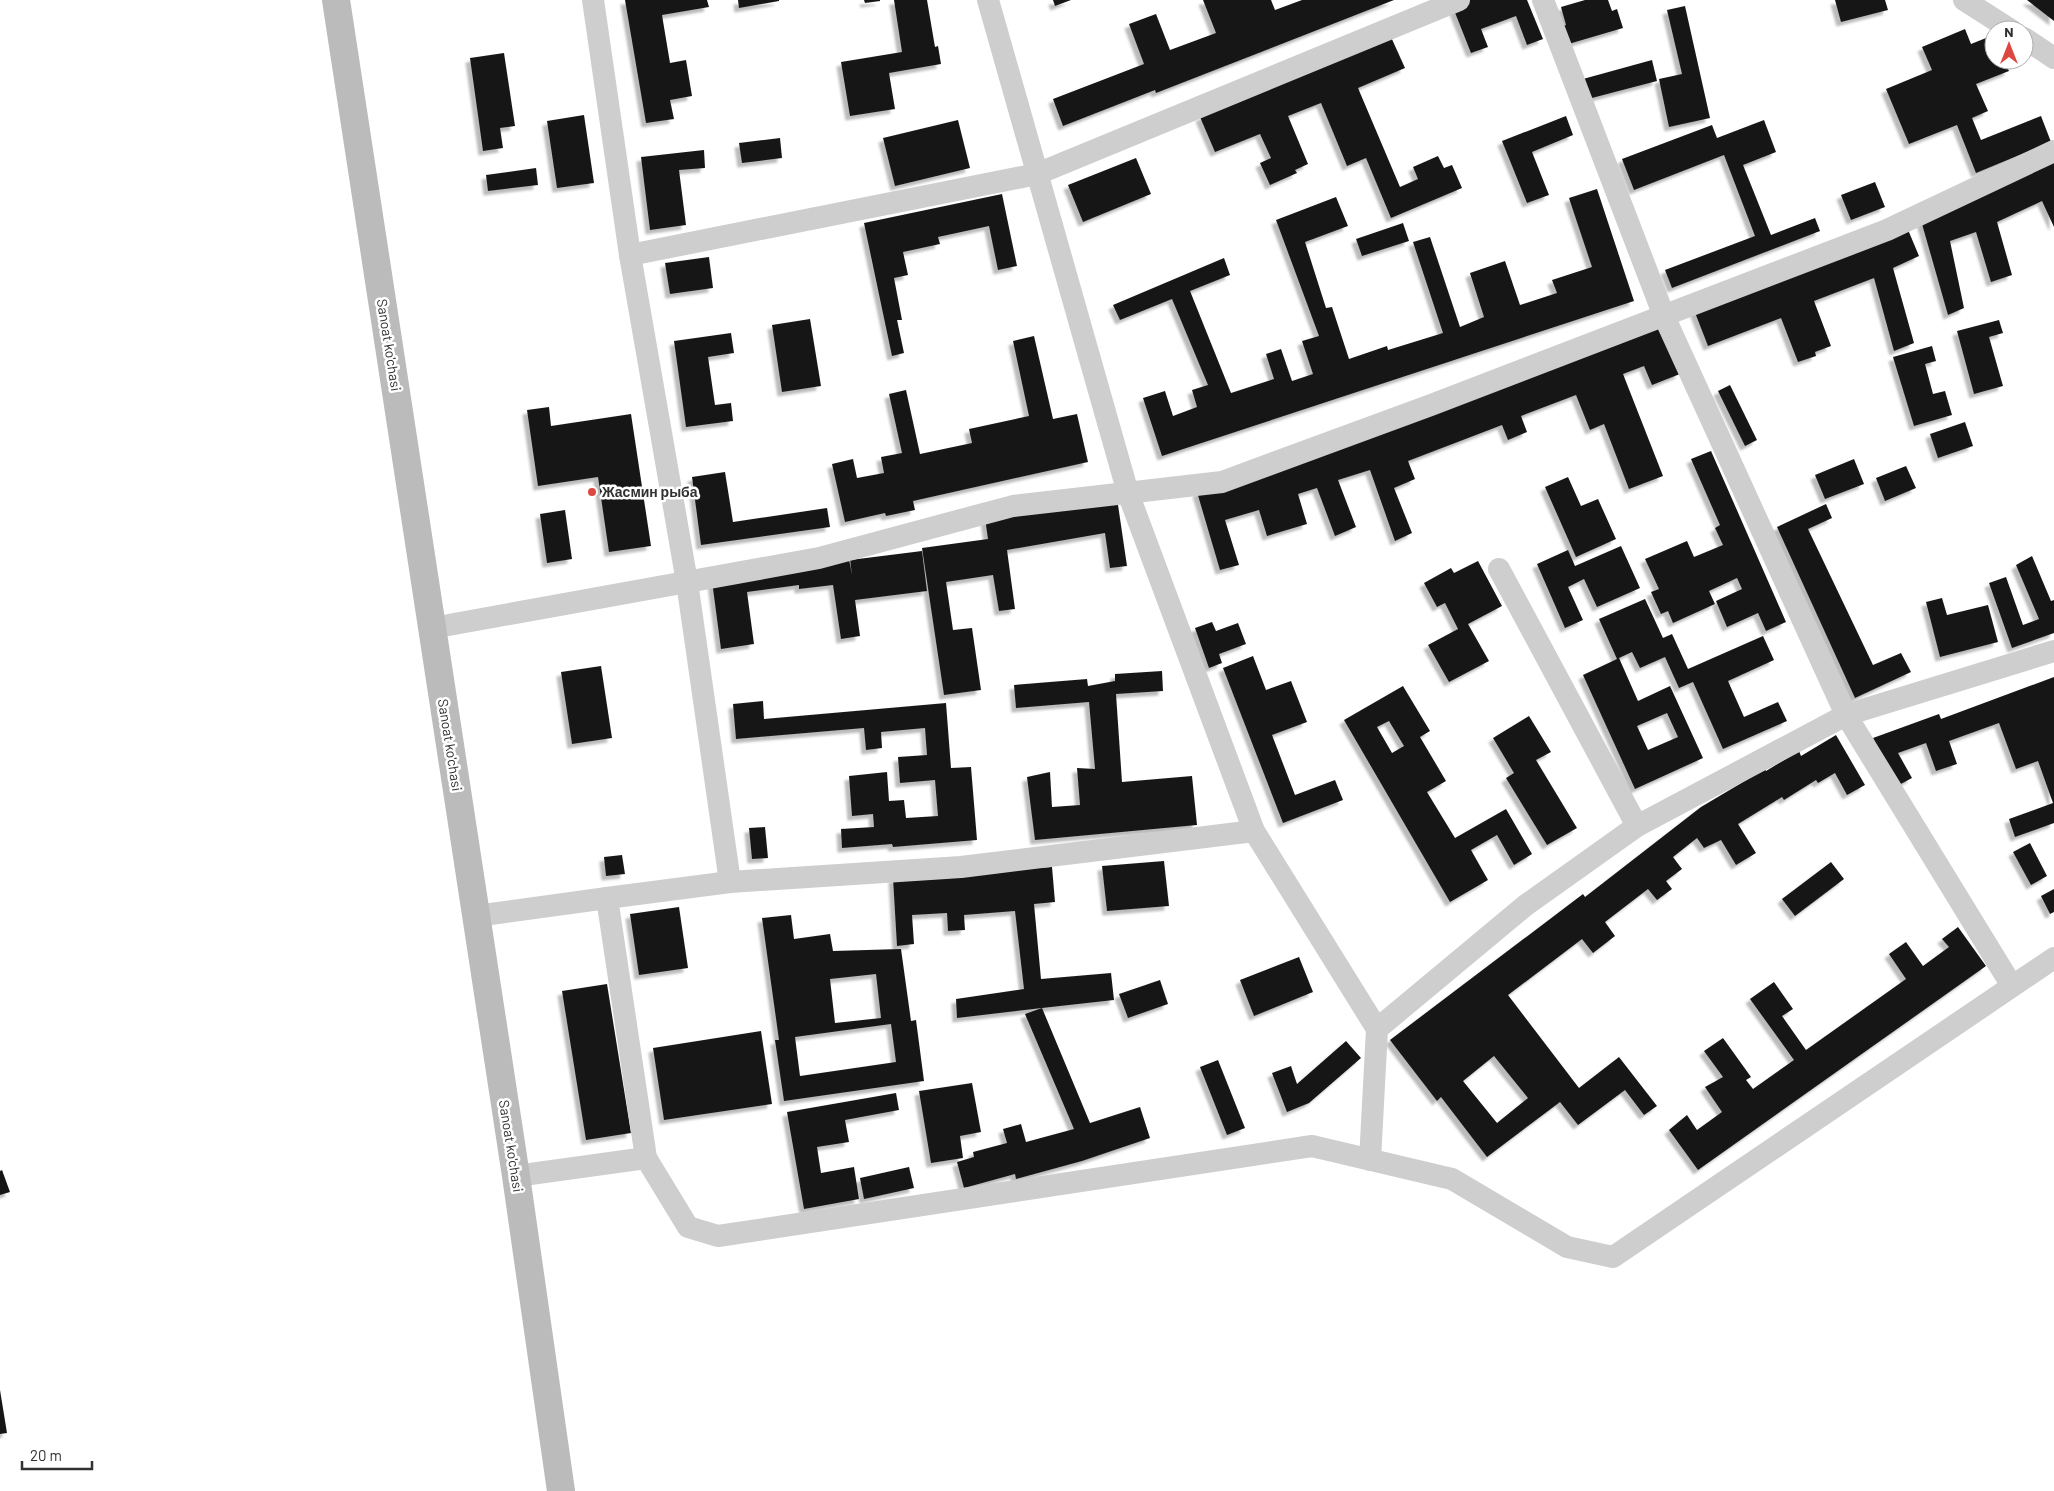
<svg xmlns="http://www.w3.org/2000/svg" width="2054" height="1491" font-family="Barlow,sans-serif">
	<defs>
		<filter id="shadow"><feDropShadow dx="-4.5" dy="4.5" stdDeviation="1" flood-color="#0004"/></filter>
	</defs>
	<rect width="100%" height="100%" fill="#fff"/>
	<g fill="#181818" fill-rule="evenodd" filter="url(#shadow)">
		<path d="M 625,0 L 707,0 L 709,7 L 662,15 L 670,63 L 686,60 L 692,96 L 670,100 L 674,119 L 646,123 Z"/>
		<path d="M 738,0 L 779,0 L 779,1 L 739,8 Z"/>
		<path d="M 864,0 L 880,0 L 880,1 L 865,3 Z"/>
		<path d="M 894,0 L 927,0 L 935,47 L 938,46 L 941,64 L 889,73 L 895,109 L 850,116 L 841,62 L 902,52 Z"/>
		<path d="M 1053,0 L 1071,0 L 1055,6 Z"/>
		<path d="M 1203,0 L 1271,0 L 1275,10 L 1302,0 L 1394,0 L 1156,93 L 1155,90 L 1063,126 L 1053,99 L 1144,64 L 1129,24 L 1156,14 L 1170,50 L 1216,33 Z"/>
		<path d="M 1465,0 L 1527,0 L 1543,39 L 1527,45 L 1516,16 L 1481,29 L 1488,47 L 1471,53 L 1452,5 Z"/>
		<path d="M 1585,0 L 1608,0 L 1612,11 L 1617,9 L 1623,28 L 1565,45 L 1560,27 L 1566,25 L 1561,7 Z"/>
		<path d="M 1835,0 L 1885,0 L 1888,10 L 1841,22 Z"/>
		<path d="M 2027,0 L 2054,0 L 2054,21 Z"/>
		<path d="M 1685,6 L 1710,118 L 1669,127 L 1659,79 L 1682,74 L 1667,10 Z"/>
		<path d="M 1965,29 L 1971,44 L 1991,36 L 1994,42 L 1994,60 L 2004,60 L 2009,71 L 1976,84 L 1988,111 L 1972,118 L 1981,140 L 2041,116 L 2051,142 L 1976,173 L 1957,125 L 1909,144 L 1886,89 L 1932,70 L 1922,47 Z"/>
		<path d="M 1391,37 L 1405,68 L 1358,88 L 1400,187 L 1418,179 L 1413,167 L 1438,156 L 1444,168 L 1452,165 L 1462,188 L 1391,218 L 1366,158 L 1347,166 L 1321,103 L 1288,116 L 1308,164 L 1295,170 L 1297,173 L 1270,185 L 1260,163 L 1271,158 L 1260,134 L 1215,152 L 1200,117 Z"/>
		<path d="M 504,53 L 515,126 L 500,128 L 503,148 L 483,151 L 470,58 Z"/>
		<path d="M 1652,60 L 1657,81 L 1588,99 L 1583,79 Z"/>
		<path d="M 584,115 L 594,183 L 557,188 L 547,121 Z"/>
		<path d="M 1566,116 L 1573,135 L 1532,152 L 1549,195 L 1527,203 L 1502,141 Z"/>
		<path d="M 958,120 L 970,168 L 895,186 L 883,138 Z"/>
		<path d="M 1764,120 L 1776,152 L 1743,165 L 1771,235 L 1815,218 L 1820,231 L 1672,288 L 1665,270 L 1755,236 L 1724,155 L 1634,190 L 1622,159 L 1712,125 L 1717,138 Z"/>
		<path d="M 780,138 L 782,158 L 742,163 L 739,143 Z"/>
		<path d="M 704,150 L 705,168 L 679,170 L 686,225 L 650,230 L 641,157 Z"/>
		<path d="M 1136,158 L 1151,194 L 1083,222 L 1068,185 Z"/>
		<path d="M 2054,161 L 2054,227 L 2042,201 L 1997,222 L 2012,275 L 1991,282 L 1976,232 L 1950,241 L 1964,308 L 1948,315 L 1920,217 Z"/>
		<path d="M 536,168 L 538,185 L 488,191 L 486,175 Z"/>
		<path d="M 1875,182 L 1885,207 L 1851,220 L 1841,195 Z"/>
		<path d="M 1597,189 L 1634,301 L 1162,456 L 1143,398 L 1165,391 L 1173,416 L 1197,407 L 1192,390 L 1208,385 L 1172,299 L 1120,320 L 1113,305 L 1224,258 L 1230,275 L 1190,291 L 1231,393 L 1274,379 L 1266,354 L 1281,349 L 1292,381 L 1313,374 L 1302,341 L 1319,336 L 1276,220 L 1336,197 L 1348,226 L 1305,242 L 1326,308 L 1332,307 L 1349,359 L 1387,346 L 1388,350 L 1443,333 L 1413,242 L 1430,237 L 1460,327 L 1484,317 L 1470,273 L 1505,261 L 1520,305 L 1557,293 L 1552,280 L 1592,267 L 1569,198 Z"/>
		<path d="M 1002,194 L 1017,266 L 998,270 L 989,226 L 938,237 L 940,244 L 903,252 L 908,275 L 894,278 L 902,320 L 897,320 L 904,353 L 892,356 L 864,223 Z"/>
		<path d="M 1403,223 L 1409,241 L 1362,256 L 1356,239 Z"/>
		<path d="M 1906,225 L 1919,256 L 1893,268 L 1914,343 L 1894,351 L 1874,278 L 1814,301 L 1831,346 L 1815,352 L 1816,356 L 1798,362 L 1781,318 L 1708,346 L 1694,310 Z"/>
		<path d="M 709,257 L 713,288 L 670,294 L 665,263 Z"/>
		<path d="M 810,319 L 821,386 L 782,392 L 772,325 Z"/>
		<path d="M 1999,320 L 2003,333 L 1989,337 L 2003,386 L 1974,394 L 1957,331 Z"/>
		<path d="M 1660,322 L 1680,374 L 1652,385 L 1644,366 L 1623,374 L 1663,476 L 1629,489 L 1604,424 L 1590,430 L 1576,395 L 1521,416 L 1527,432 L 1508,440 L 1502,425 L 1408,461 L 1415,479 L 1394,488 L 1412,533 L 1395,541 L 1370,470 L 1338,480 L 1356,527 L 1335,536 L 1317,488 L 1298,494 L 1307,524 L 1267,536 L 1259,510 L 1225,520 L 1239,565 L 1220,570 L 1197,492 Z"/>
		<path d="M 731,333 L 734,353 L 708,357 L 715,405 L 731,403 L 733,421 L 686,427 L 674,341 Z"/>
		<path d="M 1034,336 L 1053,419 L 1077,414 L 1088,462 L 913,501 L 915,510 L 886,516 L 885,513 L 845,522 L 832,464 L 853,459 L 857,478 L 884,473 L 881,457 L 902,453 L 889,394 L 906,390 L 920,454 L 972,443 L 969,429 L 1029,416 L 1013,341 Z"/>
		<path d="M 1932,346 L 1936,361 L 1925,364 L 1933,394 L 1945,391 L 1952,415 L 1914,426 L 1893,357 Z"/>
		<path d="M 1730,385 L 1757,440 L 1745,446 L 1718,391 Z"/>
		<path d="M 549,407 L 551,426 L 631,414 L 651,546 L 609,552 L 598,477 L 538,486 L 527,410 Z"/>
		<path d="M 1965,422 L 1973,446 L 1938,458 L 1930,434 Z"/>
		<path d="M 1711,451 L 1786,622 L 1766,631 L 1758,613 L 1727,627 L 1716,601 L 1742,589 L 1737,578 L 1709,591 L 1715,604 L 1673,623 L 1668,611 L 1661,614 L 1651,592 L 1659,589 L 1645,559 L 1687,541 L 1694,557 L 1723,545 L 1715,528 L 1720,525 L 1691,459 Z"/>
		<path d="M 1854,459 L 1864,484 L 1825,499 L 1815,475 Z"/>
		<path d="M 1906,466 L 1916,488 L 1885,501 L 1876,478 Z"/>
		<path d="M 725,472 L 733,522 L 827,508 L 830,527 L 701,545 L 692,477 Z"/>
		<path d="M 1568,477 L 1581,506 L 1598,499 L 1616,539 L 1576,557 L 1545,487 Z"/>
		<path d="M 1117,498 L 1127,566 L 1110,568 L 1105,533 L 1007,550 L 1015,609 L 999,611 L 993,575 L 946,582 L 953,630 L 972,628 L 981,690 L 944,695 L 922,548 L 988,539 L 985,518 Z"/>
		<path d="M 1826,504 L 1832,518 L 1808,529 L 1873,665 L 1901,653 L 1911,672 L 1855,698 L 1777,527 Z"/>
		<path d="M 565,510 L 572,559 L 547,563 L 540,514 Z"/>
		<path d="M 1621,546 L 1640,588 L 1597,607 L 1584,579 L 1568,587 L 1583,620 L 1565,628 L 1537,564 L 1568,550 L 1575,566 Z"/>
		<path d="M 922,551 L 927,591 L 855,600 L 860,636 L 841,639 L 833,585 L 799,589 L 799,585 L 747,592 L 754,644 L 721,649 L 712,581 L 849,559 L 852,575 L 850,560 Z"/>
		<path d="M 2032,556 L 2051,601 L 2054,600 L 2054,633 L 2012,648 L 1989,583 L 2006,577 L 2023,625 L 2039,619 L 2016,565 Z"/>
		<path d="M 1478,561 L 1502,606 L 1468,624 L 1489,661 L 1449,682 L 1428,645 L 1458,629 L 1445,603 L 1437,607 L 1424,583 L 1451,568 L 1454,573 Z"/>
		<path d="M 1942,598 L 1947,615 L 1988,605 L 1998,642 L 1940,657 L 1926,602 Z"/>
		<path d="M 1645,599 L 1663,638 L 1672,634 L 1688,669 L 1763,636 L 1774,660 L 1728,681 L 1744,717 L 1778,702 L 1787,721 L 1723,749 L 1693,682 L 1679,688 L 1665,657 L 1640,668 L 1632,652 L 1619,658 L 1638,701 L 1670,686 L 1703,758 L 1635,789 L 1583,675 L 1617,659 L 1599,619 ZM 1667,713 L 1678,737 L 1648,750 L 1637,726 Z"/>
		<path d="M 1212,622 L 1216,631 L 1238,623 L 1246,644 L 1219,654 L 1222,663 L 1209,668 L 1195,628 Z"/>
		<path d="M 1253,656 L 1266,690 L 1291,681 L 1307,722 L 1272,735 L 1295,795 L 1335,780 L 1343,800 L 1283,823 L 1223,668 Z"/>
		<path d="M 601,666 L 612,738 L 572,744 L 561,672 Z"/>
		<path d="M 1162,671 L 1163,691 L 1116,694 L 1122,782 L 1192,776 L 1197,825 L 1035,840 L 1027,777 L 1050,772 L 1052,807 L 1080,805 L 1077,768 L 1095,769 L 1089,702 L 1016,708 L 1014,685 L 1087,679 L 1088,686 L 1115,681 L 1115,674 Z"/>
		<path d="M 2054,677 L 2054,823 L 2015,837 L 2009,819 L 2053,803 L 2038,761 L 2016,769 L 1999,723 L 1949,741 L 1957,764 L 1936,771 L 1926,743 L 1898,753 L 1912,778 L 1897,786 L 1873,738 L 1939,714 L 1941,719 Z"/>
		<path d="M 1403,686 L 1430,731 L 1420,737 L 1446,781 L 1427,792 L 1455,838 L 1506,809 L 1532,854 L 1514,865 L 1497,835 L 1471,850 L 1488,880 L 1450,902 L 1344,720 ZM 1389,721 L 1404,746 L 1392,753 L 1377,727 Z"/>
		<path d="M 763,701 L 764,719 L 946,703 L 951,768 L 971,767 L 977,840 L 893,847 L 892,844 L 842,848 L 841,829 L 874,827 L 873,814 L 852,816 L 849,776 L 887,772 L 889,801 L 904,800 L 906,818 L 938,816 L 935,780 L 900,783 L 898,757 L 927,755 L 925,728 L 881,732 L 882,748 L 866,750 L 864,728 L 736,739 L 733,704 Z"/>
		<path d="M 1529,716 L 1551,752 L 1536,760 L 1577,828 L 1547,845 L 1506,778 L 1514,773 L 1493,738 Z"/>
		<path d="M 1836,735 L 1865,785 L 1847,795 L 1835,773 L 1818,783 L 1816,780 L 1784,800 L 1782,797 L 1738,824 L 1756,853 L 1736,865 L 1721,840 L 1704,848 L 1697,838 L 1673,857 L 1682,869 L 1666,881 L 1672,889 L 1657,900 L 1648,889 L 1605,922 L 1615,936 L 1593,953 L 1582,939 L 1508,995 L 1579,1088 L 1619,1057 L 1657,1106 L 1644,1115 L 1625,1090 L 1578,1125 L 1560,1102 L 1487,1157 L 1441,1097 L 1437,1101 L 1390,1040 L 1583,894 L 1585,897 L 1701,807 L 1765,769 L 1766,771 L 1799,751 L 1801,756 ZM 1494,1056 L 1528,1098 L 1497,1123 L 1463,1081 Z"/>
		<path d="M 765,827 L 768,858 L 752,859 L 749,828 Z"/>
		<path d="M 2030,843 L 2047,876 L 2031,885 L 2013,852 Z"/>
		<path d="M 622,855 L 625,874 L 606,876 L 604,857 Z"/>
		<path d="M 1164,861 L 1169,906 L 1107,911 L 1102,866 Z"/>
		<path d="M 1831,862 L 1844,879 L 1795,916 L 1782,899 Z"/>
		<path d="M 1052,867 L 1055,902 L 1034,904 L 1041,979 L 1111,973 L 1114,1000 L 1042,1008 L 1090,1123 L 1140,1107 L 1150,1138 L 1082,1161 L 1016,1179 L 1015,1174 L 964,1188 L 957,1162 L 974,1157 L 973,1152 L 1007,1143 L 1003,1129 L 1021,1124 L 1026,1142 L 1074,1129 L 1025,1014 L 1042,1008 L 957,1018 L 956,999 L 1024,989 L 1015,911 L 964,915 L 965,930 L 948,931 L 947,913 L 912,915 L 914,944 L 897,946 L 893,878 Z"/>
		<path d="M 2054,889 L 2054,912 L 2050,914 L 2041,896 Z"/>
		<path d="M 679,907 L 688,968 L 639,975 L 630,914 Z"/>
		<path d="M 791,915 L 794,939 L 830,934 L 833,951 L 901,949 L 911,1021 L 916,1020 L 924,1081 L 784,1101 L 775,1040 L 779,1040 L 762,918 ZM 876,974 L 881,1018 L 835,1023 L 830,979 ZM 891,1024 L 896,1062 L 800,1076 L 795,1037 Z"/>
		<path d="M 1958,927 L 1986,966 L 1698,1170 L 1669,1130 L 1687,1115 L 1697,1130 L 1722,1112 L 1705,1087 L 1723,1077 L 1704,1051 L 1723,1038 L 1751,1077 L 1746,1080 L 1753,1089 L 1794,1060 L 1750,999 L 1774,982 L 1793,1009 L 1782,1016 L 1806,1050 L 1906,979 L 1889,954 L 1906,942 L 1923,966 L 1949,947 L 1942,939 Z"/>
		<path d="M 1299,957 L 1313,992 L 1254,1016 L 1240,980 Z"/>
		<path d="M 1160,980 L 1168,1004 L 1128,1018 L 1119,994 Z"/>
		<path d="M 607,984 L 631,1133 L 586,1140 L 562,991 Z"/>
		<path d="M 761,1031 L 772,1104 L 664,1120 L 653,1048 Z"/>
		<path d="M 1346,1041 L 1361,1058 L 1309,1103 L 1287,1112 L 1272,1073 L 1291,1066 L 1297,1084 Z"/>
		<path d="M 1218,1060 L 1245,1128 L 1227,1135 L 1200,1067 Z"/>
		<path d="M 972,1083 L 981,1132 L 960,1136 L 963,1158 L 931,1163 L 919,1091 Z"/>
		<path d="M 896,1093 L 899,1110 L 845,1120 L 849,1142 L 817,1147 L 821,1173 L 854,1167 L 859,1199 L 804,1209 L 787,1112 Z"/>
		<path d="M 909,1167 L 914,1188 L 864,1199 L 860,1178 Z"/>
		<path d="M 2,1170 L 10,1192 L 0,1195 L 0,1171 Z"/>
		<path d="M 0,1390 L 7,1433 L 0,1434 Z"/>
	</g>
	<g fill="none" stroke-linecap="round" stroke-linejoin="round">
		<g stroke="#cecece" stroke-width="22">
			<path d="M 593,0 L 630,255 L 687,582 L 730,882"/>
			<path d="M 988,0 L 1128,493 L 1254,831"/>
			<path d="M 1543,0 L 1664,316 L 1846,715 L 2012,986"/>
			<path d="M 1964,0 L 2011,30"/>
			<path d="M 2024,38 L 2054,58"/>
			<path d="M 630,255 L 1037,174 L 1459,0"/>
			<path d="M 1499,569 L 1637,826"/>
			<path d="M 432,628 L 819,558 L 1013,506 L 1222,482 L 1431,405 L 1887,230 L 2054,151"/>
			<path d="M 476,916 L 607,898"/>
			<path d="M 646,1158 L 607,898 L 730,882 L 961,867 L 1254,831 L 1377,1029"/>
			<path d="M 1370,1160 L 1377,1029 L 1526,905 L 1637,826 L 1846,715 L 2054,651"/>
			<path d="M 516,1176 L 646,1158 L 688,1227 L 718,1236 L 1312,1146 L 1452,1179 L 1567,1247 L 1613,1257 L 2054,958"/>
		</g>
		<path stroke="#bbb" stroke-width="28" d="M 336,0 L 516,1176 L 561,1491"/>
	</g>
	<circle fill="#dc483f" stroke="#fff" stroke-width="2" cx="592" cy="492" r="5"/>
	<g text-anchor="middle" stroke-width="5" stroke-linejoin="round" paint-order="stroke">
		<g font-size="14" fill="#313131" stroke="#fff">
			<text transform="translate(389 345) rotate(81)" y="5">Sanoat ko'chasi</text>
			<text transform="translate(450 745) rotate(81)" y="5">Sanoat ko'chasi</text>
			<text transform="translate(511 1146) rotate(81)" y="5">Sanoat ko'chasi</text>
		</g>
		<g font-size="14" font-weight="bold" fill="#313131" stroke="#fff" text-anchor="start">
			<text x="602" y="497">Жасмин рыба</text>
		</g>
	</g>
	<g transform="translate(2009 45)"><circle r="24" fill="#ffffff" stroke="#adadad"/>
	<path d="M0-4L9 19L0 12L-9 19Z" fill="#dc483f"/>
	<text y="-8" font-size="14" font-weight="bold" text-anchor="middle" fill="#313131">N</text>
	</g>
	<path d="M22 1461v8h70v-8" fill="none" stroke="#313131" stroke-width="2.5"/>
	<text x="30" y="1461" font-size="15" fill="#313131" stroke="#ffffff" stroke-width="4" paint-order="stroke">20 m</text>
</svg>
